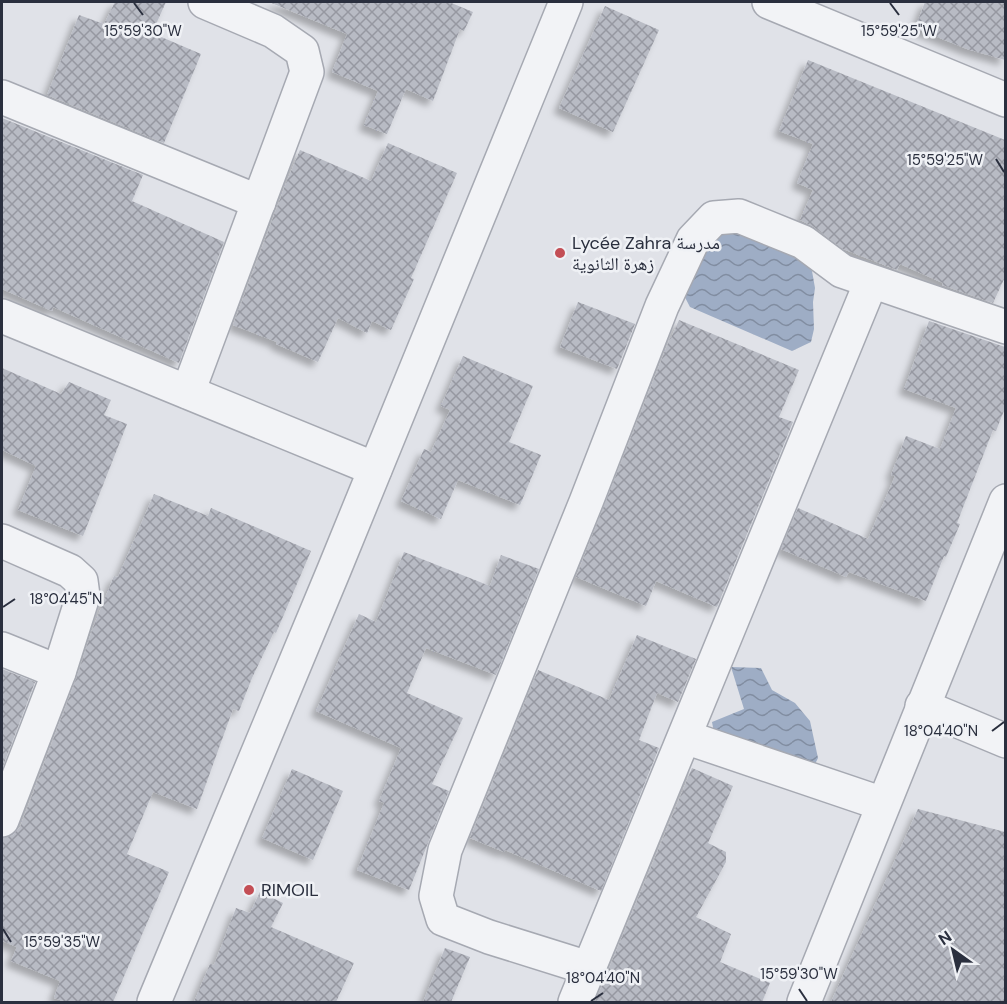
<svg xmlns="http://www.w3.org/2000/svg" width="1007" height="1004" font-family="'DM Sans','Noto Naskh Arabic',sans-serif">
	<defs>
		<pattern id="water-waves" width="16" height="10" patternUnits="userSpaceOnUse" patternTransform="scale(1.5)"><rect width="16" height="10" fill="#9eadc5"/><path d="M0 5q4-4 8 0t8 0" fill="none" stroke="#818da1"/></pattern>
		<pattern id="building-cross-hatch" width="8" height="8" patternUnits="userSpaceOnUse" patternTransform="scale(1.5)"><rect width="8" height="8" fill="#b8bbc4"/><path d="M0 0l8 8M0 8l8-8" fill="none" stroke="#9698a1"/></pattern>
		<filter id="shadow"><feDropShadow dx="-5.5" dy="5.5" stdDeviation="3" flood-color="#0004"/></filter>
	</defs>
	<rect width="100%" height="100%" fill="#e0e2e8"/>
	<g fill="url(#water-waves)">
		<path d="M 718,230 L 768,231 L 800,254 L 812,271 L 815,288 L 813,302 L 814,329 L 811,342 L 792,351 L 690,307 L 675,278 Z"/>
		<path d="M 731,667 L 761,668 L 772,690 L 795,703 L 810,721 L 818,758 L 814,766 L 715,738 L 712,722 L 744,709 Z"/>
	</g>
	<g fill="url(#building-cross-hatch)" filter="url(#shadow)">
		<path d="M 115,2 L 166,2 L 152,33 L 201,54 L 164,143 L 47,95 L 79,15 L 104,24 Z"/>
		<path d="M 269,2 L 449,2 L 473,12 L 464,31 L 460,29 L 433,101 L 406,89 L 387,134 L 364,125 L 378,91 L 332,72 L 347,34 Z"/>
		<path d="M 925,2 L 1005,2 L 1005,60 L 967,49 L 915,28 Z"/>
		<path d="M 605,6 L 659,30 L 613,132 L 559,108 Z"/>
		<path d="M 808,60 L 1005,140 L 1005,277 L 993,303 L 942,285 L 943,283 L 900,264 L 897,270 L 843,249 L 814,227 L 800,220 L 813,190 L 797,183 L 813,144 L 779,131 Z"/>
		<path d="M 2,118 L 143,175 L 132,201 L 224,242 L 179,363 L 53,307 L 52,311 L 2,289 Z"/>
		<path d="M 388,143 L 457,173 L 411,278 L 414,279 L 391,330 L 372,321 L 367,333 L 338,318 L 318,362 L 276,344 L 277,342 L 233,325 L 286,183 L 300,150 L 371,181 Z"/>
		<path d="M 578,302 L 635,324 L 617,369 L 560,347 Z"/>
		<path d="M 679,320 L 799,370 L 779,417 L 793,422 L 717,607 L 656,581 L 646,606 L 576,577 L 670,338 L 671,338 Z"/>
		<path d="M 929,321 L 1005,347 L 1005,408 L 996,431 L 993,430 L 957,523 L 960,524 L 946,557 L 944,556 L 926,601 L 849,572 L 846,577 L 781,549 L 798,508 L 868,539 L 895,476 L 891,475 L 906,436 L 940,449 L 956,408 L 904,389 Z"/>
		<path d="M 463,356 L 533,386 L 509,442 L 541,455 L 520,505 L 458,480 L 441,519 L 401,501 L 424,449 L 431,452 L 450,410 L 441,406 Z"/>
		<path d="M 2,368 L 61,394 L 69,382 L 111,400 L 104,415 L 127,424 L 83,536 L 18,510 L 36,466 L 2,450 Z"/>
		<path d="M 154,494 L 208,516 L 211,508 L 311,551 L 276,633 L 274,632 L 252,678 L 239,711 L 233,709 L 197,809 L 153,792 L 127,854 L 169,872 L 113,1002 L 66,1002 L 54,998 L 60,981 L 11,961 L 17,947 L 2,941 L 2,838 L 13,835 L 20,827 L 76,679 L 92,630 L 114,576 L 118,577 Z"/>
		<path d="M 404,552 L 490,586 L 501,555 L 539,569 L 496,675 L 426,648 L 407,693 L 463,718 L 432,784 L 449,791 L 409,890 L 357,870 L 384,803 L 379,801 L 401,748 L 316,711 L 359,614 L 376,622 Z"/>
		<path d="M 637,635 L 696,659 L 678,702 L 657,693 L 639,740 L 659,748 L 601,891 L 505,850 L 504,852 L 470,838 L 538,670 L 609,700 Z"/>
		<path d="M 2,669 L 35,682 L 2,769 Z"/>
		<path d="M 692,768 L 733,786 L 708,843 L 726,852 L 726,862 L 696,917 L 731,934 L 720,962 L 770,983 L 762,1002 L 595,1002 Z"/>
		<path d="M 292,769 L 343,791 L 313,860 L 262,838 Z"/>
		<path d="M 918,809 L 1005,832 L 1005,1002 L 831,1002 Z"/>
		<path d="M 260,892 L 283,903 L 271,927 L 354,963 L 336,1002 L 194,1002 L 210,964 L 214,965 L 236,908 L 250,913 Z"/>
		<path d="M 445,948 L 470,957 L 451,1002 L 423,1002 Z"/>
	</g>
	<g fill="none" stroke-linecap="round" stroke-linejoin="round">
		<defs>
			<g id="minor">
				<path d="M 769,2 L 1006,100"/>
				<path d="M 2,97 L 259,202"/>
				<path d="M 2,316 L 375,469"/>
				<path d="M 188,392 L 307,72 L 302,51 L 273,31 L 205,2"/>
				<path d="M 2,541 L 70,571 L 81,581 L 83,596 L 59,672 L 2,820"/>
				<path d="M 2,649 L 59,672"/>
				<path d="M 922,706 L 1006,741"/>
				<path d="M 685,737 L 883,804"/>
				<path d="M 588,968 L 489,937 L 443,919 L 436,896 L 445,850 L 586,502 L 662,306 L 693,240 L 714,218 L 739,216 L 803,242 L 842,271 L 1006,327"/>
				<path d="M 154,1002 L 334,570 L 566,2"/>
				<path d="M 575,1002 L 871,282"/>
				<path d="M 804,1002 L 1006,501"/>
			</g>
		</defs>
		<use href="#minor" stroke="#a6a9b2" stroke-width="36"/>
		<use href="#minor" stroke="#f2f3f6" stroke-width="33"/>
	</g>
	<path fill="none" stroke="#2a2f3e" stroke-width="2" d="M 134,3 L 143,15M 890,3 L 899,15M 996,159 L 1004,172M 3,607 L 15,599M 992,731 L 1004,722M 3,929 L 11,942M 799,989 L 807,1001M 591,1001 L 603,993"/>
	<g fill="#c34e55" stroke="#eff1f5" stroke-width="2">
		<circle cx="560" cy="253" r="6"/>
		<circle cx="249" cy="890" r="6"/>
	</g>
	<g text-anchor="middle" stroke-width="5" stroke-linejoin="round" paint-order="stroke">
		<g font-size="18" fill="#2a2f3e" stroke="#eff1f5" text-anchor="start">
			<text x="572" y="249">Lycée Zahra مدرسة<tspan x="572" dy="21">زهرة الثانوية</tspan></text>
			<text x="261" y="896">RIMOIL</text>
		</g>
	</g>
	<g font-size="15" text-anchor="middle" fill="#2a2f3e" stroke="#eff1f5" stroke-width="5" stroke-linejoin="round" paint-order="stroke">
		<text x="143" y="36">15°59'30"W</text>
		<text x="899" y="36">15°59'25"W</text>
		<text x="945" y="165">15°59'25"W</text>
		<text x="66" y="604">18°04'45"N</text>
		<text x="941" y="736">18°04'40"N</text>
		<text x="62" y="947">15°59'35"W</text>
		<text x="799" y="979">15°59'30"W</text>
		<text x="603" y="983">18°04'40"N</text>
	</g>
	<rect width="1007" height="1004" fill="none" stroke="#2a2f3e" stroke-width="6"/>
	<g transform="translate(953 950) rotate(326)" stroke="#eff1f5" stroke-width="4.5" paint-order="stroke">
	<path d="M0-4.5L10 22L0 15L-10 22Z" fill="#2a2f3e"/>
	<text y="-9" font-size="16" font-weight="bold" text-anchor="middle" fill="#2a2f3e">N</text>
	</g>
</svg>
